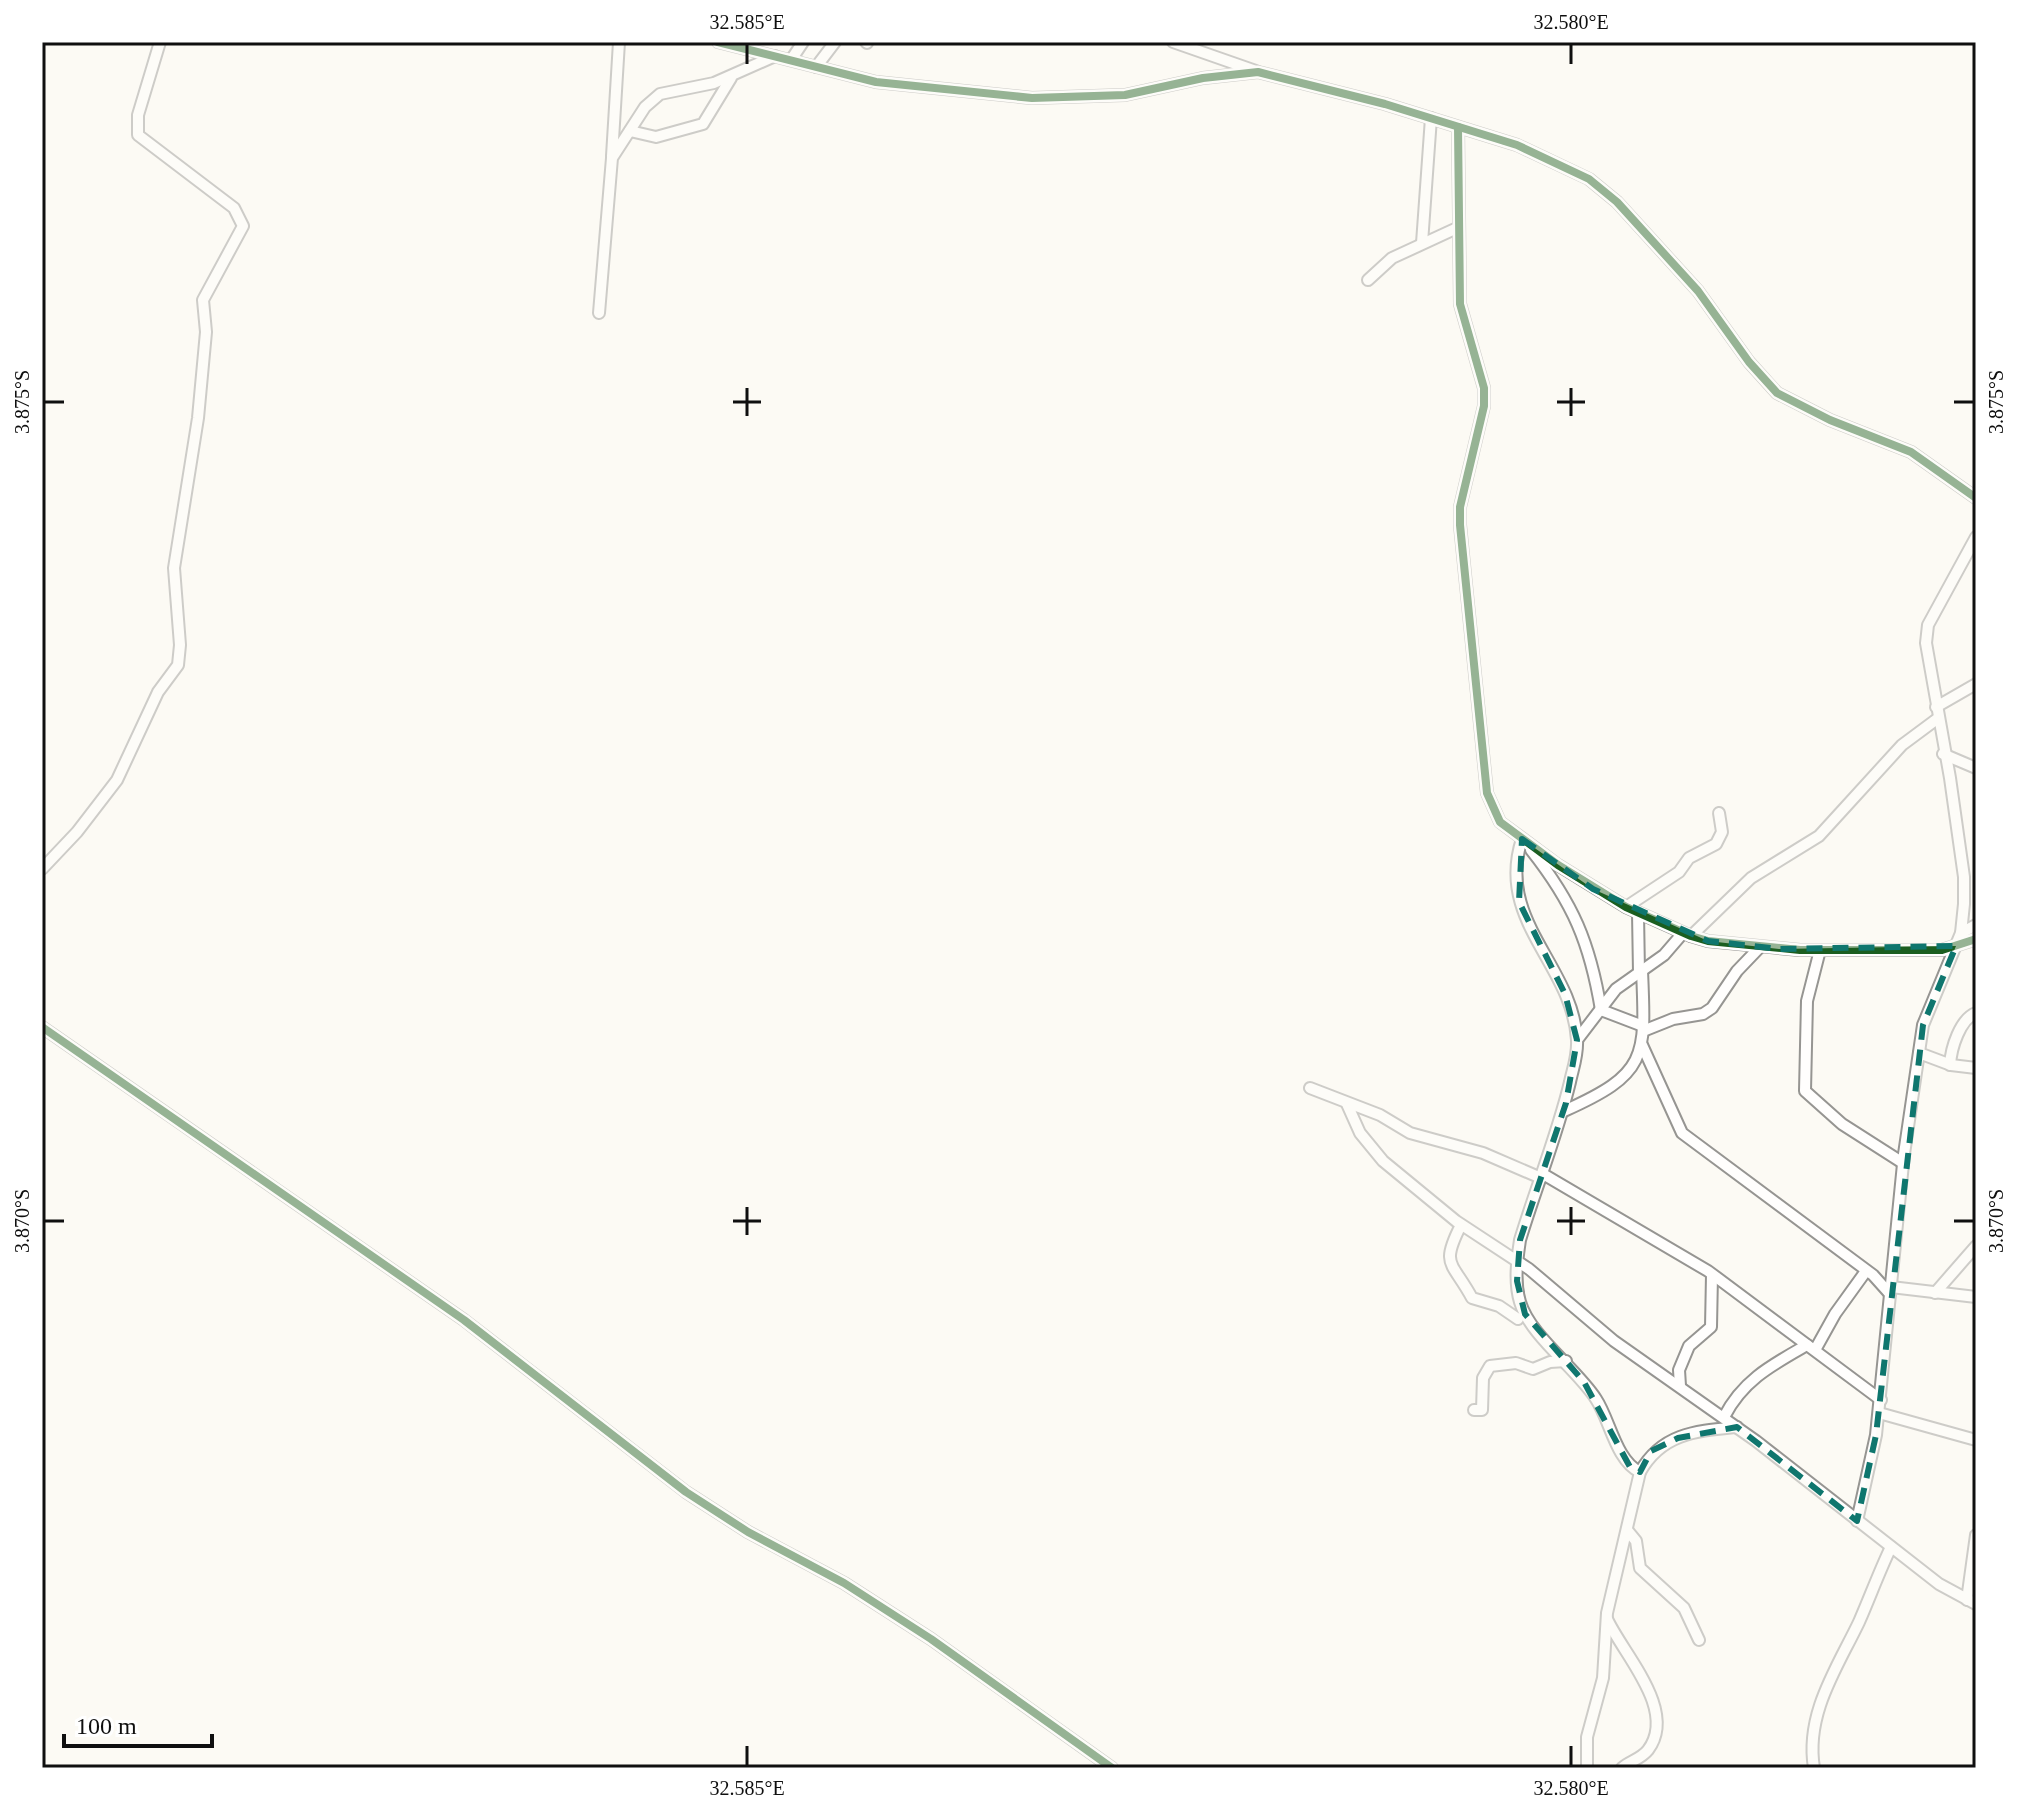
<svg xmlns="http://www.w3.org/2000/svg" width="2018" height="1810" font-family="'Times New Roman',serif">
	<rect width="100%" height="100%" fill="#fcfaf4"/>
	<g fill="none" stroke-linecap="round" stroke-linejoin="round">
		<defs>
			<g id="minor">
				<path d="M 718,42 L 876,82 L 1032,98 L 1125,95 L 1203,78 L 1258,72 L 1385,104 L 1517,145 L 1589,179 L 1617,202 L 1698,291 L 1749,362 L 1777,393 L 1830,420 L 1911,452 L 1976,498"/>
				<path d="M 866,42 L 867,43"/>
				<path d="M 1173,42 L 1256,71"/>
				<path d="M 791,60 L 803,42"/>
				<path d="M 816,67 L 835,42"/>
				<path d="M 1458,127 L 1460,304 L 1484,388 L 1484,406 L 1460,507 L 1460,525 L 1487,793 L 1500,822 L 1558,865 L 1626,907 L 1691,936 L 1708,941 L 1800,950 L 1942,950 L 1976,939"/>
				<path d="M 630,131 L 656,137 L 703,124 L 731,78"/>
				<path d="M 612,156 L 619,42"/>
				<path d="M 1422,243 L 1431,118"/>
				<path d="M 1368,280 L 1392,258 L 1457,228"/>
				<path d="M 599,313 L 612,158 L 645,107 L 660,94 L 714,83 L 775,56"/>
				<path d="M 1936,707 L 1976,684"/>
				<path d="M 1943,754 L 1976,768"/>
				<path d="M 1522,839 C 1495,921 1573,965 1577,1040 C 1578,1055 1573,1068 1570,1082 C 1557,1136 1536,1187 1520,1240 C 1517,1260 1514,1282 1520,1302 C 1530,1336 1576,1368 1596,1399 C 1610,1420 1616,1461 1640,1472"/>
				<path d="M 1531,850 C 1573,903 1590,943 1601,1010 L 1643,1026"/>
				<path d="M 42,869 L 77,832 L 117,780 L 158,692 L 178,665 L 180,645 L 174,568 L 198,418 L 206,332 L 203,300 L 243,226 L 234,208 L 138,135 L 138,115 L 160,42"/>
				<path d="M 1626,907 L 1679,872 L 1689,858 L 1716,844 L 1722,832 L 1719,813"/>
				<path d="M 1638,913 L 1639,973"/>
				<path d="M 1961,933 L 1976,925"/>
				<path d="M 1691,936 L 1751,878 L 1819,836 L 1902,745 L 1937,719"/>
				<path d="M 1820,950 L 1807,1001 L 1805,1091 L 1842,1124 L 1903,1163"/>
				<path d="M 42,1027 L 464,1320 L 686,1492 L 748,1532 L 844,1583 L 931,1639 L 1112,1768"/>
				<path d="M 1643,1031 L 1673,1019 L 1703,1014 L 1712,1008 L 1737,971 L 1760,947"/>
				<path d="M 1577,1040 L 1616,989 L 1664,955 L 1683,933"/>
				<path d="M 1642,1045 L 1682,1133 L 1873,1275 L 1890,1294"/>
				<path d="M 1919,1053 L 1951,1065 L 1976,1068"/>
				<path d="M 1950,1065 C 1951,1048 1960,1019 1976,1013"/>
				<path d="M 1310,1088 L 1380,1115 L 1410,1133 L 1483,1153 L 1541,1178"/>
				<path d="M 1347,1104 L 1360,1133 L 1383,1161 L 1456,1221 L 1529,1269 L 1614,1341 L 1756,1441 L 1939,1584 L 1976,1604"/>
				<path d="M 1564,1111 C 1647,1074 1646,1058 1642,971"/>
				<path d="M 1543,1174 L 1708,1271 L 1881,1400"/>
				<path d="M 1461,1225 C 1440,1266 1452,1261 1472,1298 L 1499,1306 L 1518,1319"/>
				<path d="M 1891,1287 L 1976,1297"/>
				<path d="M 1935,1293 L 1976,1246"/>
				<path d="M 1815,1350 L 1835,1314 L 1866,1271"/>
				<path d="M 1680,1386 L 1679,1370 L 1689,1346 L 1711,1327 L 1712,1275"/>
				<path d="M 1474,1410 L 1482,1410 L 1483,1378 L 1490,1366 L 1516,1363 L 1533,1369 L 1550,1362 L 1566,1361"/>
				<path d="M 1879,1413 L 1976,1440"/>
				<path d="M 1724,1417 C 1743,1380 1772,1365 1807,1345"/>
				<path d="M 1857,1521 L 1876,1435 L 1904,1154 L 1923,1025 L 1961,933 L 1964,904 L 1964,877 L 1950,778 L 1926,643 L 1928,625 L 1976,537"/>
				<path d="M 1627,1530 L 1636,1541 L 1640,1568 L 1684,1608 L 1699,1640"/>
				<path d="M 1967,1600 L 1976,1535"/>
				<path d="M 1607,1619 C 1623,1654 1678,1710 1648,1750 C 1641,1759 1630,1761 1622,1768"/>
				<path d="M 1587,1768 L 1587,1737 L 1603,1678 L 1607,1613 L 1640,1472 C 1662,1433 1696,1431 1737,1427"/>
				<path d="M 1814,1768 C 1805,1714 1837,1668 1859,1622 C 1870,1597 1879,1572 1891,1547"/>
			</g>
		</defs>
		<use href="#minor" stroke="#969592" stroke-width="14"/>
		<use href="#minor" stroke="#fffefd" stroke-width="10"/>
		<defs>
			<g id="cycleway">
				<path d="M 718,42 L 876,82 L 1032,98 L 1125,95 L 1203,78 L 1258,72 L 1385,104 L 1517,145 L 1589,179 L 1617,202 L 1698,291 L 1749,362 L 1777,393 L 1830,420 L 1911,452 L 1976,498"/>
				<path d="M 1458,127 L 1460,304 L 1484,388 L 1484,406 L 1460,507 L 1460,525 L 1487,793 L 1500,822 L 1558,865 L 1626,907 L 1691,936 L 1708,941 L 1800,950 L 1942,950 L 1976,939"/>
				<path d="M 42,1027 L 464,1320 L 686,1492 L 748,1532 L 844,1583 L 931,1639 L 1112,1768"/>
			</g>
		</defs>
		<use href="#cycleway" stroke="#fff" stroke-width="13"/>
		<use href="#cycleway" stroke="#1b5e20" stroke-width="8"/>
	</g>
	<path d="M0 0H2018V1810H0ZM 1522,839 L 1593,889 L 1708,941 L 1779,949 L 1956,946 L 1923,1025 L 1876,1435 L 1857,1521 L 1737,1427 L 1678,1438 L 1651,1451 L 1640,1472 L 1630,1467 L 1584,1382 L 1525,1314 L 1517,1281 L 1520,1240 L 1566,1103 L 1577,1040 L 1565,994 L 1519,902 Z" fill="#fcfaf4" fill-opacity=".55" fill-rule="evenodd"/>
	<path fill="none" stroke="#0f766e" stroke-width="6" stroke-dasharray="16 10" stroke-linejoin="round" d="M 1522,839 L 1593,889 L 1708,941 L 1779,949 L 1956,946 L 1923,1025 L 1876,1435 L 1857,1521 L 1737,1427 L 1678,1438 L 1651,1451 L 1640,1472 L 1630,1467 L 1584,1382 L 1525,1314 L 1517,1281 L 1520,1240 L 1566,1103 L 1577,1040 L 1565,994 L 1519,902 Z"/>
	<path fill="none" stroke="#0f0f0f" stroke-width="3" d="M 747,44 L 747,64M 1571,44 L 1571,64M 747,388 L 747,416M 1571,388 L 1571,416M 44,402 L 64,402M 733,402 L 761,402M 1557,402 L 1585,402M 1954,402 L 1974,402M 747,1207 L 747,1235M 1571,1207 L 1571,1235M 44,1221 L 64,1221M 733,1221 L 761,1221M 1557,1221 L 1585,1221M 1954,1221 L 1974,1221M 747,1746 L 747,1766M 1571,1746 L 1571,1766"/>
	<rect width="2018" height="1810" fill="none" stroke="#ffffff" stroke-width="88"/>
	<path d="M64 1734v12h148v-12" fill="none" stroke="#0f0f0f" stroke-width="4"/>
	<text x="76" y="1734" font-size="24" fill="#0f0f0f" stroke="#ffffff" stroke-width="6" paint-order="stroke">100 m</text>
	<rect x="44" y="44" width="1930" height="1722" fill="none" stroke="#0f0f0f" stroke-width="3"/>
	<g font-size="20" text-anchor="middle" fill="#0f0f0f">
		<text x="747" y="29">32.585°E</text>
		<text x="1571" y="29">32.580°E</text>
		<text transform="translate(1996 402) rotate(-90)" y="7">3.875°S</text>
		<text transform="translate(22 402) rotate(-90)" y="7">3.875°S</text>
		<text transform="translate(1996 1221) rotate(-90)" y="7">3.870°S</text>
		<text transform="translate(22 1221) rotate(-90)" y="7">3.870°S</text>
		<text x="747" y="1795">32.585°E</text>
		<text x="1571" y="1795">32.580°E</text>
	</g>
</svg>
